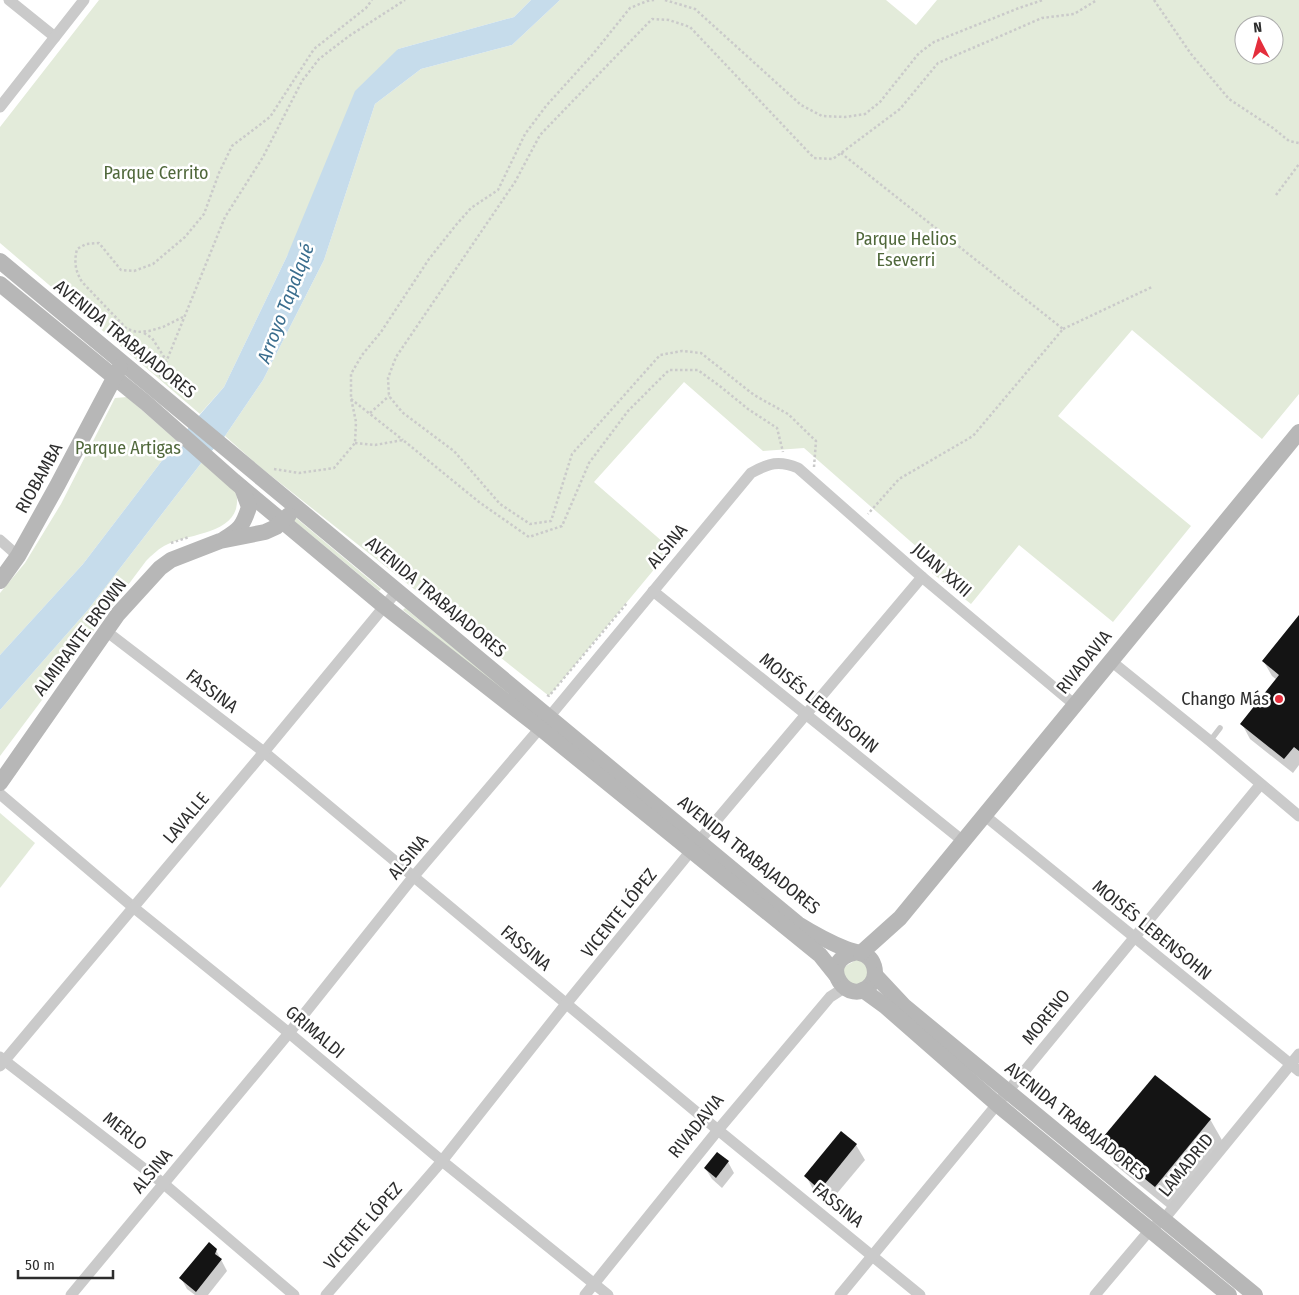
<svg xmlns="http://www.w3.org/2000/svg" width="1299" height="1295" font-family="'Fira Sans Condensed',sans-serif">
	<rect width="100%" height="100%" fill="#fff"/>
	<g fill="#e3ebda" fill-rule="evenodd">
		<path d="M 99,0 L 531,0 L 514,17 L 398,49 L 287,256 L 224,387 L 200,414 L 0,243 L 0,127 Z"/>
		<path d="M 560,0 L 886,0 L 916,25 L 937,0 L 1299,0 L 1299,394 L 1262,439 L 1132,330 L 1058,416 L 1191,526 L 1113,622 L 1019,545 L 971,604 L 932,573 L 934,562 L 804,448 L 763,451 L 684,382 L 594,482 L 671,549 L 549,696 L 260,467 L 225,436 L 263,380 L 324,260 L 375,104 L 421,69 L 512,45 ZM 1244,25 L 1274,25 L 1274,55 L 1244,55 Z"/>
		<path d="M 127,397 L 177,441 L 83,564 L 0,655 L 0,593 L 25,563 L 61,504 L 115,398 Z"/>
		<path d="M 202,462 C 211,470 231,484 236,494 C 238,499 237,504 236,509 C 228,535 185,534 164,546 C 157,550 151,556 146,561 L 0,756 L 0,710 L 87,611 Z"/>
		<path d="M 295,517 L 381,589 L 379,591 L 293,520 Z"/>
		<path d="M 405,608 L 528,709 L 526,711 L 403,610 Z"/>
		<path d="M 0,813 L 35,843 L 0,888 Z"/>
		<path d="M 858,959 L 867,966 L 867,979 L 855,986 L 844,979 L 844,967 Z"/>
	</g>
	<path fill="#c6dceb" d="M 531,0 L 560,0 L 512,45 L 421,69 L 375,104 L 324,260 L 263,380 L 225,436 L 202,462 L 87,611 L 0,710 L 0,655 L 83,564 L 177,441 L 224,387 L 287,256 L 355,91 L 398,49 L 514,17 Z"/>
	<g fill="#0003">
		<path d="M 1299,618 L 1299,765 L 1293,773 L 1250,739 L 1242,724 L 1277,680 L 1272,676 L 1264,662 Z"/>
		<path d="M 1210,1119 L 1223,1142 L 1168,1208 L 1114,1164 L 1101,1142 Z"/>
		<path d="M 841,1133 L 856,1145 L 865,1160 L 829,1203 L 814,1191 L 806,1176 Z"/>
		<path d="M 728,1162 L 734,1173 L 722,1188 L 712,1179 L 705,1168 Z"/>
		<path d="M 216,1250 L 227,1271 L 208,1295 L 195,1295 L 187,1289 L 181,1278 Z"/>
	</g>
	<g fill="#141414">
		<path d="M 1299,615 L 1299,751 L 1294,747 L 1284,759 L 1240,724 L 1279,675 L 1262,661 Z"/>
		<path d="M 1155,1075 L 1211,1119 L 1155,1187 L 1099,1142 Z"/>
		<path d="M 841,1131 L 857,1144 L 820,1190 L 804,1176 Z"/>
		<path d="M 717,1152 L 729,1161 L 716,1178 L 704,1168 Z"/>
		<path d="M 209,1242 L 217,1249 L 215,1254 L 222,1259 L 196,1292 L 179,1278 Z"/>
	</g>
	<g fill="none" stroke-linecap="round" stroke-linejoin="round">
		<g stroke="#cacaca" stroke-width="2.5" stroke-dasharray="2.5 2.5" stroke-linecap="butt">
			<path d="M 665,0 L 695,9 L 801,105 L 822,116 L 845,117 L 865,114 L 880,102 L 919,53 L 934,42 L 1019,8 L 1043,0"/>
			<path d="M 1154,0 L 1191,54 L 1229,99 L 1273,128 L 1289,141 L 1299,143"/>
			<path d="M 841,153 L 1063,329 L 973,436 L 899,479 L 868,514"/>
			<path d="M 1276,195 L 1299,164"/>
			<path d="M 183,317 L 163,327 L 149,331 L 137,332 L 127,329 L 82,282 C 75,270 74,262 77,249 L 86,244 L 99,243 L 121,270 L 134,271 L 153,264 L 185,237 L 204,214 L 219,173 L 232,146 L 270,117 L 314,49 L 366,8 L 372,0"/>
			<path d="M 1063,329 L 1152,287"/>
			<path d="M 144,333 L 152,338 L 166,360"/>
			<path d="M 160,377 L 225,217 L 263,157 L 302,81 L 319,59 L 349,36 L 405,0"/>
			<path d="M 351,399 L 403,440"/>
			<path d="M 370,413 L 389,396"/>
			<path d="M 355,443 L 375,445 L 403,440 L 479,502 L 529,537 L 562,526 L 589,463 L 628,411 L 669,370 L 698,370 L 721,387 L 748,409 L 777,428 L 783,452"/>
			<path d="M 814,467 L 816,441 L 788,414 L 754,395 L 701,353 L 682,351 L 660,355 L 572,454 L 551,521 L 530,524 L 500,504 L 454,451 L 402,412 L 389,396 L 388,378 L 396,357 L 515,182 L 540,135 L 652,19 L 669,20 L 690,27 L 814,158 L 833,159 L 900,109 L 938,63 L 1042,18 L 1074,14 L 1097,0"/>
			<path d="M 274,469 L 299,473 L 334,468 L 355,443 L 356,422 L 351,398 L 351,374 L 362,355 L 381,332 L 429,259 L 456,225 L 471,208 L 498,190 L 525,134 L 546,106 L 593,54 L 630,8 L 647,1 L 654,0"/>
			<path d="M 171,543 L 189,537"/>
			<path d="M 547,695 L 549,696 L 627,603"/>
		</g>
		<path stroke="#cacaca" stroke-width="5.5" d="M 1210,741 L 1220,728"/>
		<g stroke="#cacaca" stroke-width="11">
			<path d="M 9,0 L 55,37"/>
			<path d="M 0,107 L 84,0"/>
			<path d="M 0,540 L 18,556"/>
			<path d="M 653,591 L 963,841"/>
			<path d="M 106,631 L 264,752 L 718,1130 L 920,1295"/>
			<path d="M 1111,661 L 1210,741 L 1299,816"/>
			<path d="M 0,794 L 133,907 L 289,1033 L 442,1161 L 608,1295"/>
			<path d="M 984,815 L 1299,1071"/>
			<path d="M 0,1057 L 164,1184 L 294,1295"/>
			<path d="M 0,1066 L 264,752 L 397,591"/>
			<path d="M 71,1295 L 289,1033 L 414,876 L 540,728 L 751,473 C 769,463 779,460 798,468 L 922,577 L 1075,705"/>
			<path d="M 326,1295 L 442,1161 L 566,1004 L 699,841 L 922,577"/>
			<path d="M 585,1295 L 718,1130 L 830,997 L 844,988"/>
			<path d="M 840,1295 L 1260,785"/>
			<path d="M 1095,1295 L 1149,1231 L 1164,1219 L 1299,1054"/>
		</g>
		<g stroke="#b7b7b7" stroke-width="16">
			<path d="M 0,261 L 798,924 C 814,934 829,942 846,949 C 853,952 862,952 868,957 C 871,959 873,963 874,966 C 876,973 875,979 871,984 C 849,1010 815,962 854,953"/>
			<path d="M 0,284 L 146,403 L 234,481 L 384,606 L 540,728 L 820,955 L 836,975"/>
			<path d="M 224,539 C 240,529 243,526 249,507 L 242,488"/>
			<path d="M 0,581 L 18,556 L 57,486 L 120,367"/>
			<path d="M 0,783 L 118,614 L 160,568 L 171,560 L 220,541 L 265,532 L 276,527 L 289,515"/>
			<path d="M 861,953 L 900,918 L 1299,432"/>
			<path d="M 875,975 L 904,1006 L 1255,1295"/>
			<path d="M 863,990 L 885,1006 L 998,1105 L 1229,1295"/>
		</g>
	</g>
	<circle fill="#e42e3c" stroke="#fff" stroke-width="2" cx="1279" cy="699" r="5"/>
	<g text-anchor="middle" stroke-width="5" stroke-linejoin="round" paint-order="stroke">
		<g font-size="18" fill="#50683b" stroke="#fff">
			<text x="156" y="179">Parque Cerrito</text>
			<text x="906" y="245">Parque Helios<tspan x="906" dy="21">Eseverri</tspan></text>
			<text x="128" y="454">Parque Artigas</text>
		</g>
		<g font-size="18" fill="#2d2d2d" stroke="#fff">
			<text transform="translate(125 339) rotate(39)" y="6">AVENIDA TRABAJADORES</text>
			<text transform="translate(39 478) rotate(-61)" y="6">RIOBAMBA</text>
			<text transform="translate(667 546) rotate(-50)" y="6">ALSINA</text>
			<text transform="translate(942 570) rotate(41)" y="6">JUAN XXIII</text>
			<text transform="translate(436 597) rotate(40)" y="6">AVENIDA TRABAJADORES</text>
			<text transform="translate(80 637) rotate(-53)" y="6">ALMIRANTE BROWN</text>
			<text transform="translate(1084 662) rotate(-51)" y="6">RIVADAVIA</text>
			<text transform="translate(212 691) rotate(37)" y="6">FASSINA</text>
			<text transform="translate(819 703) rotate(39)" y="6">MOISÉS LEBENSOHN</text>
			<text transform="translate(186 818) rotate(-50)" y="6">LAVALLE</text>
			<text transform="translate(749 855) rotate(39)" y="6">AVENIDA TRABAJADORES</text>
			<text transform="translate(408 857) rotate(-50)" y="6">ALSINA</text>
			<text transform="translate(619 913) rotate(-51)" y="6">VICENTE LÓPEZ</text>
			<text transform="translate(1152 930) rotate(39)" y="6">MOISÉS LEBENSOHN</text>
			<text transform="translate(526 948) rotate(40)" y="6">FASSINA</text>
			<text transform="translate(1046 1017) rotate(-51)" y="6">MORENO</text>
			<text transform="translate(315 1032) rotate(40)" y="6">GRIMALDI</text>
			<text transform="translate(1076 1121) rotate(39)" y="6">AVENIDA TRABAJADORES</text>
			<text transform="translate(696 1126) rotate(-51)" y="6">RIVADAVIA</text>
			<text transform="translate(125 1131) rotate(38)" y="6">MERLO</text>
			<text transform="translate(1186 1165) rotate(-51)" y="6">LAMADRID</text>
			<text transform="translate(152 1171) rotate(-50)" y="6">ALSINA</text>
			<text transform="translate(838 1205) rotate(39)" y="6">FASSINA</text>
			<text transform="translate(363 1226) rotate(-49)" y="6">VICENTE LÓPEZ</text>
		</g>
		<g font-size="18" fill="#2d2d2d" stroke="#fff" text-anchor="end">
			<text x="1269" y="705">Chango Más</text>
		</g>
		<g font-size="19" font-style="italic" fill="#3b6e8e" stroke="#fff">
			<text transform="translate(285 303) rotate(-69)" y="7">Arroyo Tapalqué</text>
		</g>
	</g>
	<g transform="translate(1259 40) rotate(354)"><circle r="24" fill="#ffffff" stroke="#ababab"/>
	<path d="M0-4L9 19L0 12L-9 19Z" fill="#e42e3c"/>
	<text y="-8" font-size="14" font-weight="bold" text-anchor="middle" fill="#2d2d2d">N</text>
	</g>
	<path d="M18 1270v8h95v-8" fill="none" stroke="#2d2d2d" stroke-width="2.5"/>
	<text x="25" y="1270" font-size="15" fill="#2d2d2d" stroke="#ffffff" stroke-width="4" paint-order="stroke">50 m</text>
</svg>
